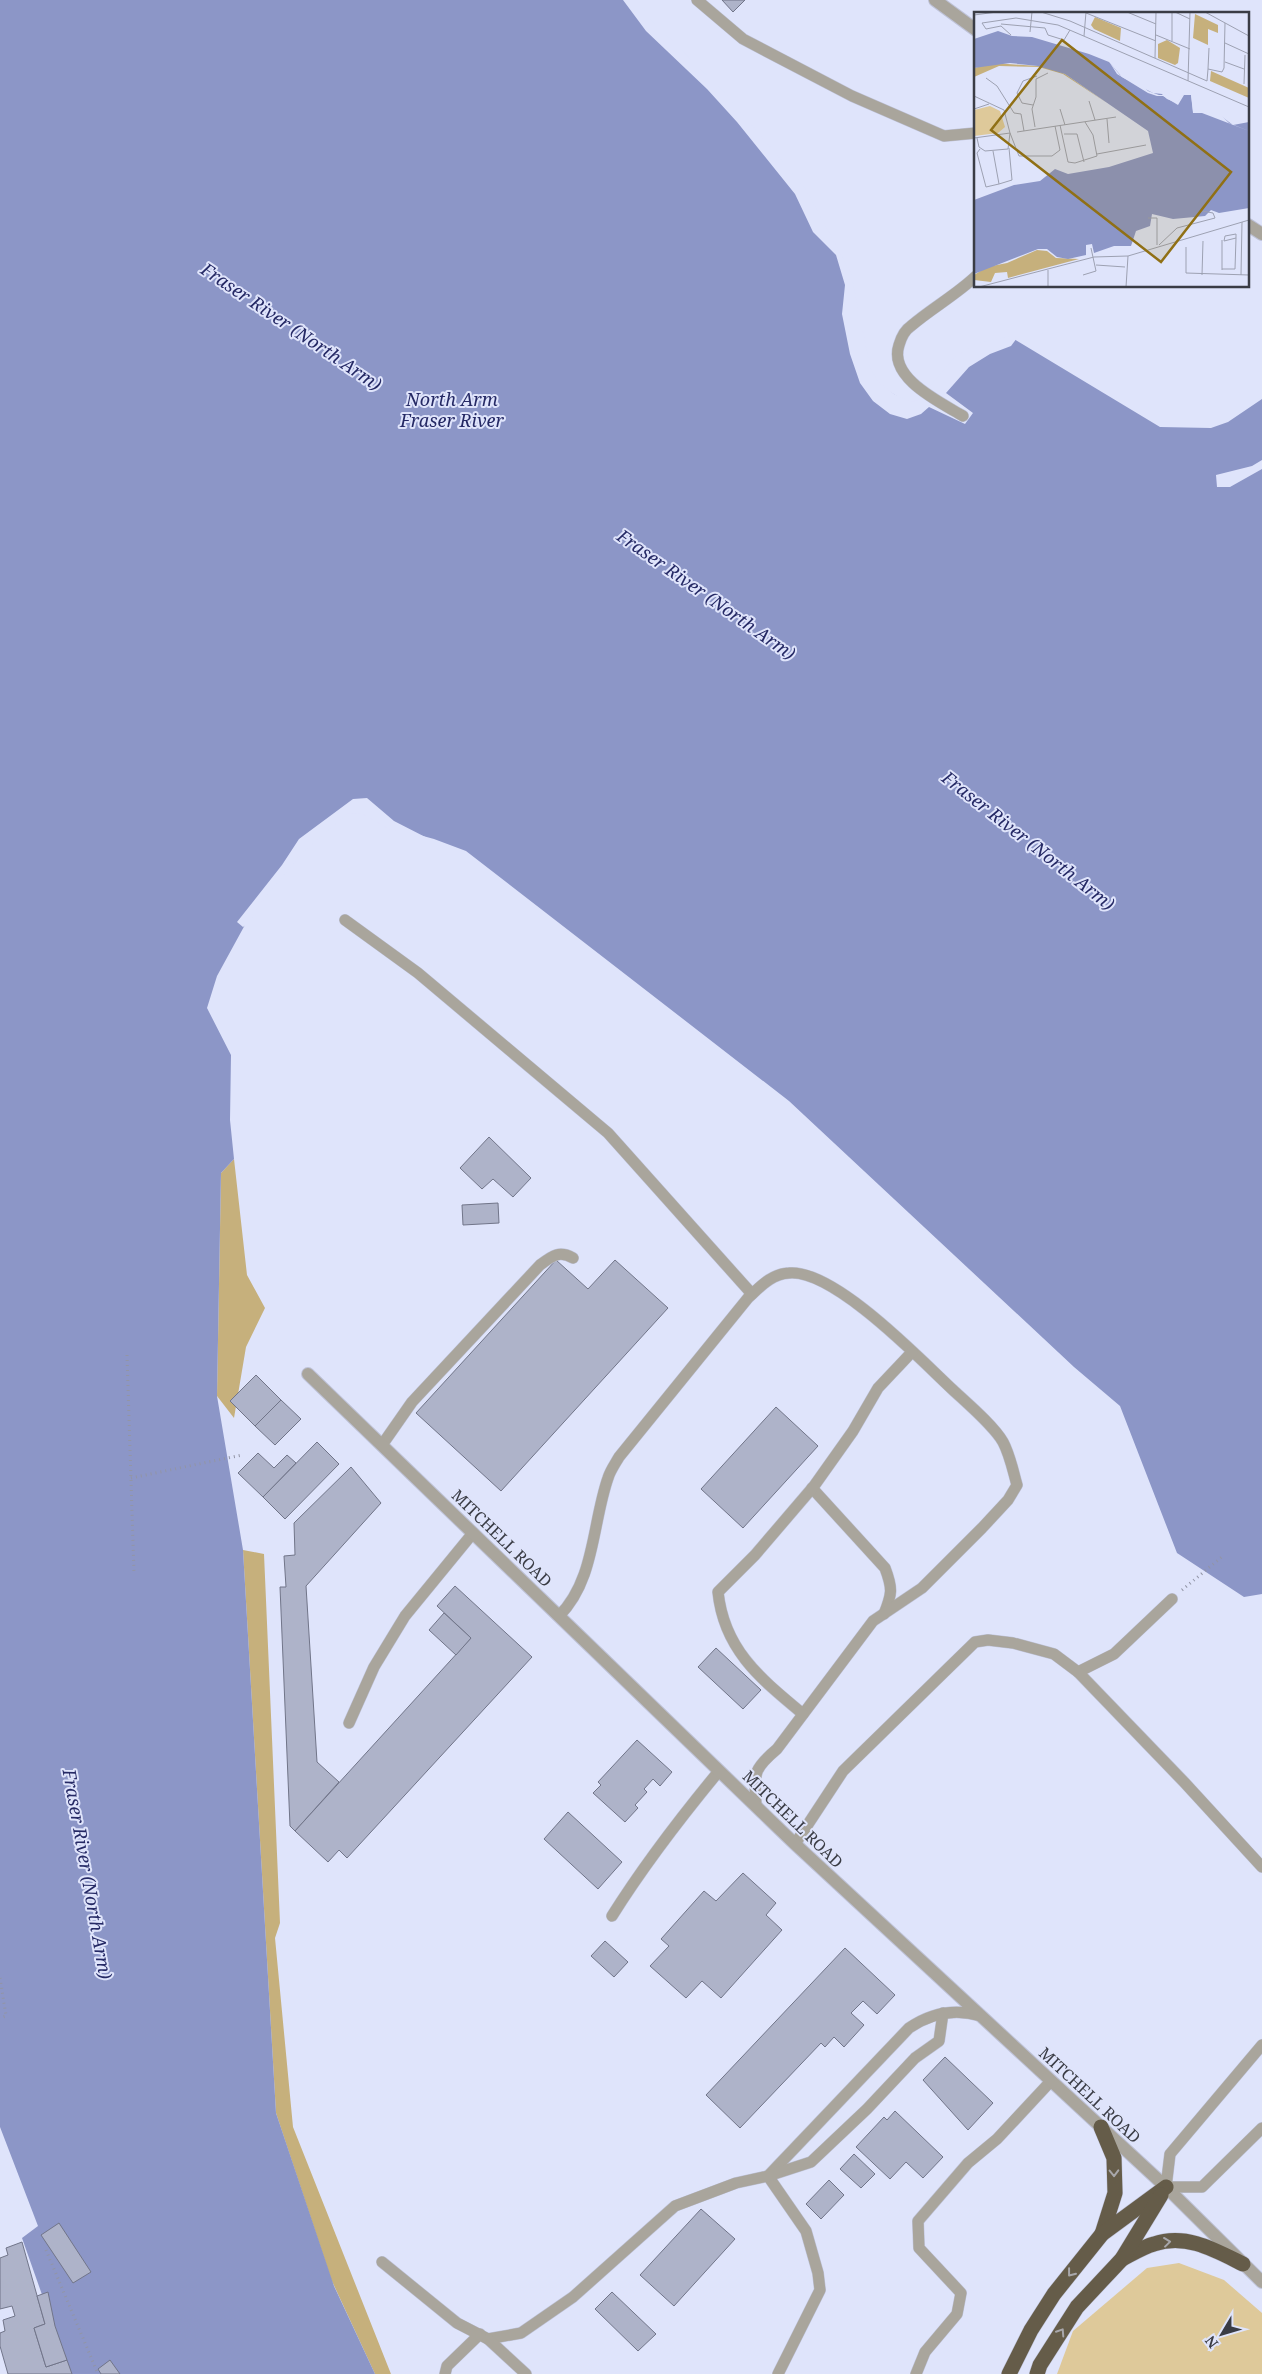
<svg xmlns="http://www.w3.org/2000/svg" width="1262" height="2374" font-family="'Noto Serif',serif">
	<rect width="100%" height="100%" fill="#dfe4fb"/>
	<path fill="#dec99a" d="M 1179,2263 L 1224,2280 L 1262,2313 L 1262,2374 L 1057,2374 L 1073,2331 L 1147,2268 Z"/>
	<g fill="#c6b07c">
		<path d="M 234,1159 L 247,1275 L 265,1308 L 246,1347 L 234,1418 L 217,1396 L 221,1173 Z"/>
		<path d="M 243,1550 L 264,1554 L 280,1923 L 275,1938 L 293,2127 L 391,2374 L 375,2374 L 331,2279 L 276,2113 Z"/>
	</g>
	<path fill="#8c96c7" d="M 0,0 L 634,0 L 648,20 L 803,189 L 845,264 L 867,368 L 876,383 L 911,405 L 919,402 L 956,360 L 1014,339 L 1160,427 L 1211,428 L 1228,422 L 1262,399 L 1262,1594 L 1244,1597 L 1177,1553 L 1120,1406 L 1074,1367 L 789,1101 L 466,851 L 434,839 L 390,827 L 362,810 L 346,812 L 299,852 L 252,912 L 217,976 L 207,1008 L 231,1055 L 230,1120 L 234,1159 L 221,1173 L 217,1396 L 243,1550 L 276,2113 L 334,2286 L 375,2374 L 70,2374 L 22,2238 L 38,2226 L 0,2127 Z"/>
	<g fill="#dfe4fb">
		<path d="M 623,0 L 637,0 L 650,19 L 723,91 L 805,188 L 851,273 L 870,367 L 878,382 L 894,394 L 911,402 L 918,400 L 954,358 L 976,343 L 1013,336 L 1017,338 L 1011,346 L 990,354 L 969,367 L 946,393 L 973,413 L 965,424 L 929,407 L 921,414 L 907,419 L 890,414 L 873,401 L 860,383 L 850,354 L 842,314 L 845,285 L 836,255 L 813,232 L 795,194 L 737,122 L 707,89 L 646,31 Z"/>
		<path d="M 1262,460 L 1262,469 L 1230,487 L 1217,487 L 1216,475 L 1252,466 Z"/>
		<path d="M 367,798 L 394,821 L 437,843 L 389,829 L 361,813 L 347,814 L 301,854 L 260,904 L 249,923 L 243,927 L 237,922 L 282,865 L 299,839 L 353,799 Z"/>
	</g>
	<g fill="#aeb3c9" stroke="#717589">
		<path d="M 722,0 L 745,0 L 733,12 Z"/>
		<path d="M 489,1137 L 531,1178 L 513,1197 L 493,1179 L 482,1189 L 460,1168 Z"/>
		<path d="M 498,1203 L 499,1223 L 463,1225 L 462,1205 Z"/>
		<path d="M 556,1260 L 588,1289 L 615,1260 L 668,1308 L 501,1491 L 416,1413 Z"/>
		<path d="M 256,1375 L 281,1400 L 255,1426 L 230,1401 Z"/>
		<path d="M 281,1400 L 301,1419 L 275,1445 L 255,1426 Z"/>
		<path d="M 776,1407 L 818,1446 L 743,1528 L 701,1489 Z"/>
		<path d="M 317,1442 L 339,1464 L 285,1519 L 263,1497 Z"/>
		<path d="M 258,1453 L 274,1468 L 287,1455 L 296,1463 L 263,1497 L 238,1473 Z"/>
		<path d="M 351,1467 L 381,1503 L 306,1586 L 317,1762 L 339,1782 L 295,1831 L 290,1826 L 280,1587 L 286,1587 L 284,1556 L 295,1555 L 294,1523 Z"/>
		<path d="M 455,1586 L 532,1657 L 347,1858 L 339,1850 L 328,1862 L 295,1831 L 471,1638 L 437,1606 Z"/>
		<path d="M 444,1613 L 471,1638 L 456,1655 L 429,1630 Z"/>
		<path d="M 716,1648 L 761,1690 L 743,1709 L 698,1667 Z"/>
		<path d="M 637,1740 L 672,1772 L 660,1786 L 653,1779 L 644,1789 L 647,1792 L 635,1805 L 638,1808 L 625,1822 L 593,1793 L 601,1785 L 598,1782 Z"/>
		<path d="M 568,1812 L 622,1862 L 598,1889 L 544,1839 Z"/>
		<path d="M 743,1873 L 776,1903 L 766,1915 L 782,1930 L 721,1998 L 702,1981 L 686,1998 L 650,1966 L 669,1946 L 661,1939 L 704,1891 L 716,1901 Z"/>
		<path d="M 605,1941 L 628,1962 L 614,1977 L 591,1956 Z"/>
		<path d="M 845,1948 L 895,1995 L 877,2014 L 863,2001 L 851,2013 L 864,2025 L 844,2047 L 834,2037 L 825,2047 L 821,2043 L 740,2128 L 706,2095 Z"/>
		<path d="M 945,2057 L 993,2103 L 968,2130 L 923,2080 Z"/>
		<path d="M 895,2111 L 943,2157 L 923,2178 L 906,2162 L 890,2179 L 856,2147 L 884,2117 L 887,2120 Z"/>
		<path d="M 854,2154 L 875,2174 L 861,2188 L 840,2169 Z"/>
		<path d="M 829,2180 L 844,2195 L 821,2219 L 806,2204 Z"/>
		<path d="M 701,2209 L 735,2239 L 674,2306 L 640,2275 Z"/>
		<path d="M 59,2223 L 91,2272 L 73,2283 L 41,2235 Z"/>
		<path d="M 22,2242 L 45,2324 L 34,2328 L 46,2367 L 67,2360 L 72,2374 L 8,2374 L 0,2346 L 0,2333 L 5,2331 L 3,2320 L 15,2316 L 12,2306 L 0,2309 L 0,2258 L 8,2255 L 6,2248 Z"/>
		<path d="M 48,2292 L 55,2326 L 67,2360 L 46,2367 L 34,2328 L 45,2324 L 37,2296 Z"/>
		<path d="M 612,2292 L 656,2334 L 638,2351 L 595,2309 Z"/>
		<path d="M 110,2360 L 120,2374 L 101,2374 L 98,2369 Z"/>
	</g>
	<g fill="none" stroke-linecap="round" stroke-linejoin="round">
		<defs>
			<g id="service">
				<path d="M 697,0 L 743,39 L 852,96 L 944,136 L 976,133"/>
				<path d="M 963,416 C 940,402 888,378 899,345 C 901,338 905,330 911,326 C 932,308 956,295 976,276"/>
				<path d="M 345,920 L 418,973 L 608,1133 L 752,1294"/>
				<path d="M 382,1445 L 412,1402 L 540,1265 C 552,1256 559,1250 573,1258"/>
				<path d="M 812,1488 L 885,1568 C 893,1589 892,1594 884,1614"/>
				<path d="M 559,1616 C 595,1580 592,1524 608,1478 C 610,1471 615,1464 619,1457 L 748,1298 C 760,1287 771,1274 789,1273 C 834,1269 921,1360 953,1390 C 967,1403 994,1426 1003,1442 C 1010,1455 1013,1471 1017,1485 L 1008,1500 L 982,1528 L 922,1588 L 873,1621 L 777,1749 C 751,1771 755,1774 756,1806"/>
				<path d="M 1078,1672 L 1114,1654 L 1172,1599"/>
				<path d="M 803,1714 C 761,1679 724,1650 718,1592 L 755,1555 L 814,1486 L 853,1431 L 878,1388 L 912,1352"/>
				<path d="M 349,1723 L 374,1667 L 405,1616 L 473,1533"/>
				<path d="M 795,1844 L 843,1771 L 975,1642 L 988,1640 L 1013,1643 L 1054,1654 L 1078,1672 L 1184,1782 L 1262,1867"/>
				<path d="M 612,1916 C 644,1865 681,1817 719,1771"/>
				<path d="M 1262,2045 L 1170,2154 L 1166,2187 L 1202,2187 L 1262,2128"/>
				<path d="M 769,2175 L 909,2028 C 931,2013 955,2008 981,2016"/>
				<path d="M 768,2176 L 806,2231 L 818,2273 L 820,2290 L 778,2374"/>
				<path d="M 382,2262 L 457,2323 L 488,2339 L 521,2333 L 573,2297 L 675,2206 L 736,2183 L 768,2176 L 811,2162 L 867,2109 L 915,2058 L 939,2041 L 943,2013"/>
				<path d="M 488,2339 L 526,2374"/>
				<path d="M 445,2374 L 447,2366 L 480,2334"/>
				<path d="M 916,2374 L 925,2352 L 957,2314 L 961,2293 L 919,2248 L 918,2221 L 968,2163 L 997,2139 L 1051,2081"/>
			</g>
			<path id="minor" d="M 308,1374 L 795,1844 L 1166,2187 L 1262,2282"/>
			<g id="tertiary">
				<path d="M 935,0 L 976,30"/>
				<path d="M 1248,225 L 1262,234"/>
			</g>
			<g id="motorway">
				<path d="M 1101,2127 L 1114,2158 L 1115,2193 L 1102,2234"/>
				<path d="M 1122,2259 C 1132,2254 1143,2247 1154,2244 C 1186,2233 1215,2250 1243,2264"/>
				<path d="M 1009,2374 L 1031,2330 L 1054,2294 L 1102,2234 L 1166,2187"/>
				<path d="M 1037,2374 L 1040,2365 L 1077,2307 L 1122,2259 L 1161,2195"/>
			</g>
		</defs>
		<use href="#service" stroke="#bec2d7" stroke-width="12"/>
		<use href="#minor" stroke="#bec2d7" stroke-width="14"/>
		<use href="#tertiary" stroke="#bec2d7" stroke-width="14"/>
		<use href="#motorway" stroke="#bec2d7" stroke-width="16"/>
		<g stroke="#9295a6" stroke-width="3" stroke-dasharray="1 4" stroke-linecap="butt">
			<path d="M 127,1355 L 134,1574"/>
			<path d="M 131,1478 L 242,1455"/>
			<path d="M 1182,1590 L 1223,1556"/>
			<path d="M 0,1978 L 6,2016 L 0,2018"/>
			<path d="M 46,2250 L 98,2374"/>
		</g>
		<use href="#service" stroke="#a9a59c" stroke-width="11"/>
		<use href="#minor" stroke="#a9a59c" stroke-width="12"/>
		<use href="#tertiary" stroke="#a9a59c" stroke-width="12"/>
		<use href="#motorway" stroke="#655c49" stroke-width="15"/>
	</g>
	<defs><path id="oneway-chevron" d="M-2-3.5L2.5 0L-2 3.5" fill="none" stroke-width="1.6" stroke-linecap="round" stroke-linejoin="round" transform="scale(1.25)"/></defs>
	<g stroke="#a8a7ab">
		<use href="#oneway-chevron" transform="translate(1114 2173) rotate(89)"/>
		<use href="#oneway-chevron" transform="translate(1167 2242) rotate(-7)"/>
		<use href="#oneway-chevron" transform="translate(1071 2273) rotate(128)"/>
		<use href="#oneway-chevron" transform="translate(1061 2332) rotate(-57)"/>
	</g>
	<g text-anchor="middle" stroke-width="4" stroke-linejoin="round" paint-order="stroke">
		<g font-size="16" fill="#3a3c45" stroke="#dfe4fb">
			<text transform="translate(502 1538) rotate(44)" y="6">MITCHELL ROAD</text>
			<text transform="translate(793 1819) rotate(44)" y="6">MITCHELL ROAD</text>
			<text transform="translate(1090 2095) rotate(43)" y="6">MITCHELL ROAD</text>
		</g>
		<g font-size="18" font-style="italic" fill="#252965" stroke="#dfe4fb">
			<text transform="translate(291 327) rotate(34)" y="6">Fraser River (North Arm)</text>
			<text x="452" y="406">North Arm<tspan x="452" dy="21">Fraser River</tspan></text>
			<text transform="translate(706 595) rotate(35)" y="6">Fraser River (North Arm)</text>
			<text transform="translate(1028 841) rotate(38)" y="6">Fraser River (North Arm)</text>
			<text transform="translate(87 1874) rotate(80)" y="6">Fraser River (North Arm)</text>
		</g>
	</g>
	<g transform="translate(974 12)">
		<rect width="275" height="275" fill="#dfe4fb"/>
		<path d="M 16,94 L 26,99 L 31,115 L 24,121 L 0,124 L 0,98 Z" fill="#dec99a"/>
		<path d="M 221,2 L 244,13 L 244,21 L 234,17 L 234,33 L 219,26 ZM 121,5 L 147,16 L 146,29 L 120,17 L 117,13 ZM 193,28 L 206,36 L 204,51 L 201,53 L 184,46 L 184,32 ZM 20,51 L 64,54 L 76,56 L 91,62 L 133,91 L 89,62 L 65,55 L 25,54 L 0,65 L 0,56 ZM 237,59 L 275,76 L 275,86 L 236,69 ZM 63,238 L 73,239 L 82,246 L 105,247 L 34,266 L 33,260 L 21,261 L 17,270 L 0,268 L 0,263 L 13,255 L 33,251 Z" fill="#c6b07c"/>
		<path d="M 24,19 L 38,24 L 58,25 L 115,42 L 135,50 L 148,65 L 179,81 L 188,82 L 193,87 L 203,91 L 210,82 L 217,82 L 219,99 L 247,104 L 259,113 L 275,110 L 275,196 L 245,201 L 237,198 L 231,204 L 199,207 L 178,202 L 176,214 L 162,219 L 157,234 L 140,234 L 120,241 L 118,232 L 112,233 L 112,243 L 94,247 L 83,245 L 73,237 L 64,237 L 0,262 L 0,188 L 40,173 L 66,169 L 81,157 L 94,162 L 135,155 L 179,141 L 174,119 L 91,62 L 64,54 L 36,51 L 0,56 L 0,27 Z" fill="#8c96c7"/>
		<path d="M 136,51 L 146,63 L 176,74 L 170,75 L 174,79 L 185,83 L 189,83 L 187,79 L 193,86 L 203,90 L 210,81 L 218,81 L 221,84 L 221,98 L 247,103 L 255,111 L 275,119 L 228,101 L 219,101 L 217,83 L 210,83 L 204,93 L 189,84 L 183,84 L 174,81 L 143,62 Z" fill="#dfe4fb"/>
		<path fill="none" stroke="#9da1b2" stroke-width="1" d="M 67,0 L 96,9 L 233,69 L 234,57 L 248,60 L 250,56 L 251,11M 153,0 L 182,12M 201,0 L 216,7M 231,0 L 275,24M 112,1 L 182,29M 0,3 L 23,0M 27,12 L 71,16 L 74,23 L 90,28 L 96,18M 56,20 L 58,0M 37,23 L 27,14 L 12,17 L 8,11 L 42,6 L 84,13 L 275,95M 182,23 L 216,37M 110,24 L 112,0M 198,29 L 198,0M 251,31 L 275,42M 181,46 L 182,0M 251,50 L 270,57M 234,57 L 235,36M 12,66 L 23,74 L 40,101 L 47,102 L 50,119M 214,69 L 216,0M 270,72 L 271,43M 0,84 L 30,98 L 36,121M 115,89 L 121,108M 59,93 L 48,91 L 43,81 L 49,69 L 63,64M 0,97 L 15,92M 86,97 L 91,113M 133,107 L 135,131M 86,113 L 94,150 L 101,151 L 123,144 L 119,123 L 111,110M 61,115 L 58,97 L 62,85 L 62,67 L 74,61M 43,120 L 142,105M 36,121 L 45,144 L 78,144 L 86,138 L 81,114M 90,122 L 103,122 L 110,150M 0,126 L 36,121M 3,126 L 5,135 L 11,139 L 34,137 L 36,121M 6,137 L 3,141 L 12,175 L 25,172M 19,139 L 25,172 L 38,168 L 35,136M 123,142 L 172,133M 174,206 L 183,206 L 183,233M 185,233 L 203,216 L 241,206 L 239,201 L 228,199M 212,235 L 212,261 L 275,263M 154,244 L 275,208M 122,253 L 151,255M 248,257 L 261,257 L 262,226 L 262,222 L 251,224 L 250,229 L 262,226M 248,258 L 248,228M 109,263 L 122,259 L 117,236M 228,263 L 229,229M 267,263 L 268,210M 5,275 L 120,245 L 154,244M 74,275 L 74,258M 152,275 L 154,244"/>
		<path fill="#907015" fill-opacity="0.15" stroke="#907015" stroke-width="2.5" d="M 88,28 L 257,160 L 187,250 L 17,118 Z"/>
		<rect width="275" height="275" fill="none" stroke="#3a3c45" stroke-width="2.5"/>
	</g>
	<g transform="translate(1222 2334) rotate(232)" stroke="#dfe4fb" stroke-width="4" paint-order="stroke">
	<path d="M0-4L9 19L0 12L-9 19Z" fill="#3a3c45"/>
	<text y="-8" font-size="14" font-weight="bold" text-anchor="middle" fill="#3a3c45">N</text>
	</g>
</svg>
